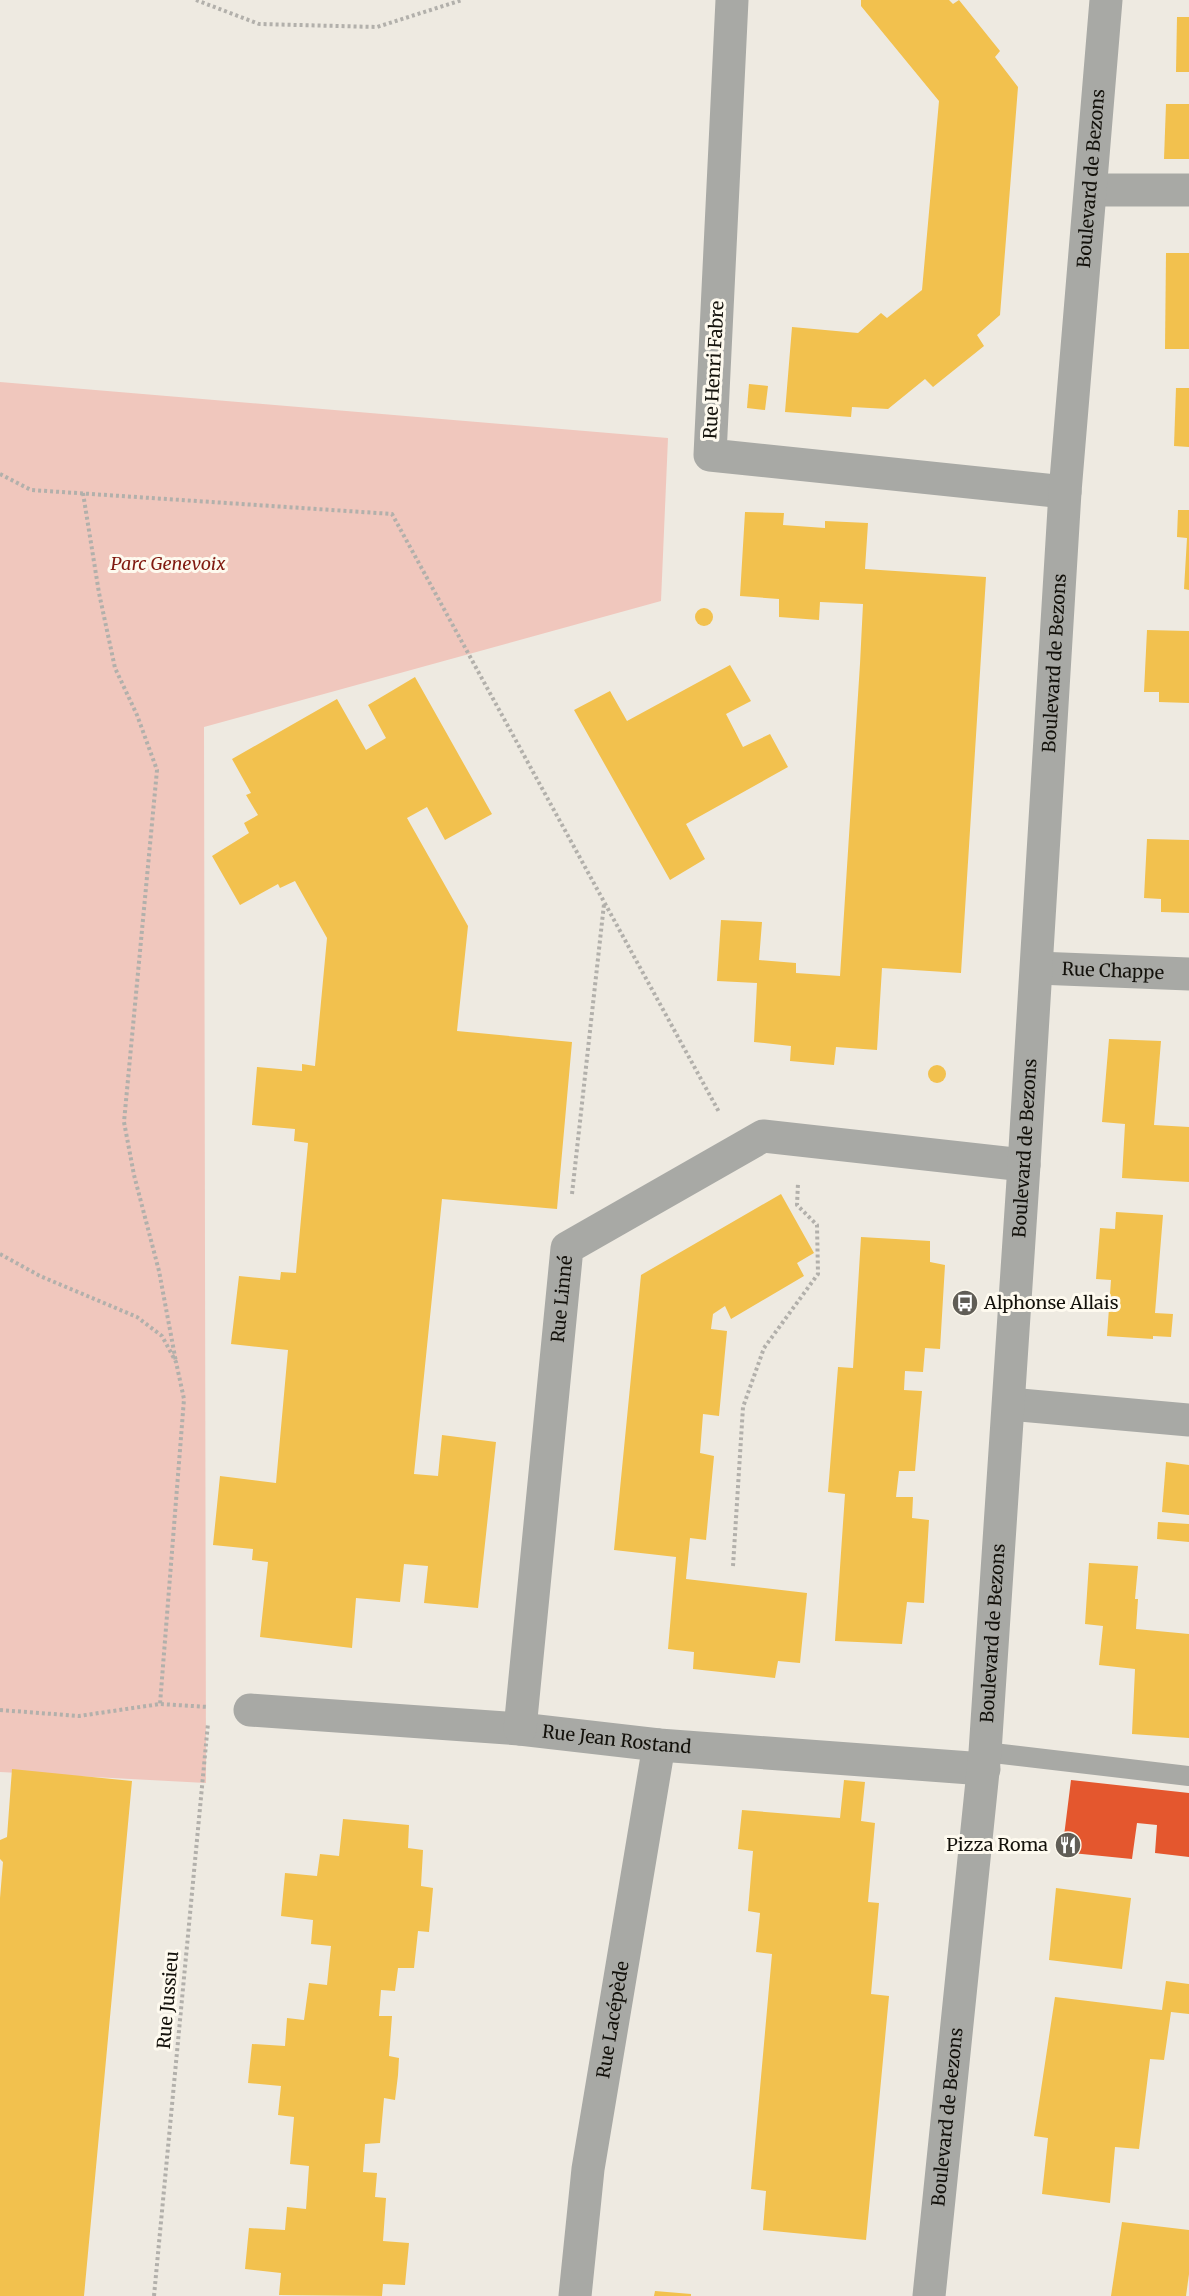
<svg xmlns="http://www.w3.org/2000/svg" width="1189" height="2296" font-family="Merriweather,serif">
	<rect width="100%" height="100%" fill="#eeeae1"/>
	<path fill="#f0c7bd" d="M 0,382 L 668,438 L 661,601 L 204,727 L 206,1783 L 0,1772 Z"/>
	<g fill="#f2c14e">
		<path d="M 861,0 L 949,0 L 953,4 L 959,0 L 1000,51 L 995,57 L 1018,87 L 1000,315 L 977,335 L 984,346 L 933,387 L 925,379 L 888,409 L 852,407 L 851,417 L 785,412 L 792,327 L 858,333 L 881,313 L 887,318 L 922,290 L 939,101 L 861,6 Z"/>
		<path d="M 1177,17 L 1189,17 L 1189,72 L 1176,72 Z"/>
		<path d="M 1166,104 L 1189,104 L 1189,159 L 1164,159 Z"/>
		<path d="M 1166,253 L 1189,253 L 1189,349 L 1165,349 Z"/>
		<path d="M 749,384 L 768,386 L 765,410 L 747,408 Z"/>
		<path d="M 1176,388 L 1189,388 L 1189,447 L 1174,446 Z"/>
		<path d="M 1178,510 L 1189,510 L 1189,590 L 1184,589 L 1187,538 L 1177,537 Z"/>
		<path d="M 745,512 L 784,513 L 783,525 L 825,528 L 825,521 L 868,523 L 865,569 L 986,577 L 961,973 L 882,968 L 877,1050 L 836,1047 L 834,1065 L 790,1061 L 791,1046 L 754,1042 L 757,983 L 717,981 L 721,920 L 762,922 L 759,960 L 796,963 L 796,973 L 840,976 L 860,664 L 863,604 L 820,602 L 819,620 L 779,617 L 779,599 L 740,596 Z"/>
		<circle cx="704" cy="617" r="9"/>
		<path d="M 1147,630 L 1189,631 L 1189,703 L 1159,702 L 1159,692 L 1144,692 Z"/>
		<path d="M 730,665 L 751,701 L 726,714 L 743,747 L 770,734 L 788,767 L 686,824 L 705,859 L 670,880 L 574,710 L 610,691 L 627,721 Z"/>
		<path d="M 415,677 L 492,814 L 445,840 L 427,807 L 407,818 L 468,926 L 457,1031 L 572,1042 L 557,1209 L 442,1199 L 414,1474 L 438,1476 L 442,1435 L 496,1442 L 478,1608 L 424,1603 L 428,1566 L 404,1564 L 400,1602 L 356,1598 L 352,1648 L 260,1637 L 268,1562 L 252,1560 L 253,1549 L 213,1545 L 220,1476 L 276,1483 L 288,1350 L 231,1344 L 239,1276 L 280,1280 L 281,1272 L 296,1273 L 308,1143 L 294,1141 L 295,1129 L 252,1125 L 257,1067 L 302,1071 L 302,1064 L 315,1066 L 327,938 L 295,881 L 280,888 L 278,884 L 240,905 L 212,856 L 249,833 L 244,823 L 258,815 L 246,795 L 251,793 L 232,759 L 337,699 L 366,750 L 386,738 L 368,705 Z"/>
		<path d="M 1147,839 L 1189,840 L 1189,913 L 1161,912 L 1161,899 L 1144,898 Z"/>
		<path d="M 1109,1039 L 1161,1041 L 1154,1125 L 1189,1127 L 1189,1182 L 1122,1178 L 1125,1124 L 1102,1122 Z"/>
		<circle cx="937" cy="1074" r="9"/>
		<path d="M 781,1194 L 814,1253 L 797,1263 L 804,1276 L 731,1319 L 725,1306 L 713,1314 L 711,1329 L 727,1331 L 719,1416 L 703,1414 L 700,1453 L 714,1456 L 706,1540 L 690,1538 L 686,1579 L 807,1593 L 800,1663 L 778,1661 L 775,1678 L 693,1669 L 694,1652 L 668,1649 L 676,1557 L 614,1550 L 641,1275 Z"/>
		<path d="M 1116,1212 L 1163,1215 L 1155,1313 L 1173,1314 L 1171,1337 L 1153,1336 L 1153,1339 L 1107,1336 L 1111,1280 L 1096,1279 L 1100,1228 L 1115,1229 Z"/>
		<path d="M 861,1237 L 930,1241 L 930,1262 L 945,1265 L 940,1349 L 925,1348 L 923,1372 L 905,1371 L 904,1390 L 922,1391 L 915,1471 L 899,1471 L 896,1497 L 913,1497 L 912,1518 L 929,1520 L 924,1603 L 907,1602 L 902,1644 L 835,1641 L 845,1494 L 828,1492 L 838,1367 L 853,1368 Z"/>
		<path d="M 1166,1462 L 1189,1465 L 1189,1515 L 1162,1512 Z"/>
		<path d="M 1158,1522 L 1189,1524 L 1189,1542 L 1157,1539 Z"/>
		<path d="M 1089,1563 L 1138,1566 L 1135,1599 L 1138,1599 L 1136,1629 L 1189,1634 L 1189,1738 L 1132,1734 L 1135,1669 L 1099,1665 L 1103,1626 L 1085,1624 Z"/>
		<path d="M 12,1769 L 132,1781 L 84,2296 L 0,2296 L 0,1898 L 3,1862 L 0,1859 L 0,1840 L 7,1837 Z"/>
		<path d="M 844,1780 L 865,1782 L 861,1821 L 875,1823 L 868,1902 L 879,1903 L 871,1994 L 889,1996 L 866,2240 L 763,2230 L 766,2191 L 751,2189 L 772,1954 L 756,1952 L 760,1913 L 748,1911 L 753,1851 L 738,1849 L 742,1810 L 840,1818 Z"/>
		<path d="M 343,1819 L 409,1825 L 408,1848 L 423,1850 L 421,1886 L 433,1888 L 429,1932 L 418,1931 L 414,1968 L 398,1968 L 395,1991 L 381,1990 L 379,2016 L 392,2016 L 389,2056 L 399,2058 L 398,2075 L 395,2100 L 384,2098 L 380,2143 L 365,2144 L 363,2172 L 377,2173 L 375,2197 L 386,2198 L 383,2241 L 409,2243 L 405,2285 L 383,2284 L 382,2296 L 279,2295 L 281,2273 L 245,2269 L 249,2228 L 285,2230 L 287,2207 L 306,2209 L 309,2166 L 290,2164 L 294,2117 L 278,2115 L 281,2086 L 248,2083 L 252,2044 L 285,2046 L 287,2018 L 304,2020 L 309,1983 L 327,1985 L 331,1946 L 311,1944 L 313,1920 L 281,1916 L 285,1873 L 317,1876 L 320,1854 L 339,1856 Z"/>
		<path d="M 1056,1888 L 1131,1898 L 1122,1969 L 1049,1960 Z"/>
		<path d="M 1166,1981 L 1189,1984 L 1189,2014 L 1171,2012 L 1164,2060 L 1150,2059 L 1139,2149 L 1115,2147 L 1110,2203 L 1042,2194 L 1048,2138 L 1034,2136 L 1055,1997 L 1162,2010 Z"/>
		<path d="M 1122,2222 L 1189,2230 L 1189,2274 L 1186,2296 L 1111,2296 Z"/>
		<path d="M 655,2291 L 691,2294 L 691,2296 L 654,2296 Z"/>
	</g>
	<path fill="#e4572e" d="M 1071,1780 L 1189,1793 L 1189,1857 L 1155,1853 L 1157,1825 L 1137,1823 L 1132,1859 L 1062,1852 Z"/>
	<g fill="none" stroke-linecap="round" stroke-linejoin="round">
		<g stroke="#b2b0ab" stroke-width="4" stroke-dasharray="3 3" stroke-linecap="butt">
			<path d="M 196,0 L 259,24 L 377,27 L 462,0"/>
			<path d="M 0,474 L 31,490 L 392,514 L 719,1112"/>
			<path d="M 83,493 L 99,593 L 115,668 L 137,715 L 157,770 L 124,1122 L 134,1175 L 159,1271 L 176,1362"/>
			<path d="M 572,1194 L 604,904"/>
			<path d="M 0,1254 L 40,1276 L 137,1317 L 162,1336 L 176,1362 L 184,1399 L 160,1704"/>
			<path d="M 733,1566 L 743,1407 L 764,1348 L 818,1274 L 817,1225 L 797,1205 L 798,1183"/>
			<path d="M 0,1710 L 79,1716 L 160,1704 L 208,1707"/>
			<path d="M 154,2296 L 208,1723"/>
		</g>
		<path stroke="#a8a9a5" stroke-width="20" d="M 985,1752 L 1189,1776"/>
		<g stroke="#a8a9a5" stroke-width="33">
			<path d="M 732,0 L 710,455 L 1065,492"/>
			<path d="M 1091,190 L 1189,190"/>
			<path id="s1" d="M 1037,968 L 1189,974"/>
			<path d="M 1009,1404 L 1189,1420"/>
			<path id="s2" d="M 250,1710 L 520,1729 L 659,1745 L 984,1769"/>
			<path id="s3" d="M 520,1729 L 567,1248 L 763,1136 L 1024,1165"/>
			<path id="s4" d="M 575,2296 L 588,2169 L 659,1745"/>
			<path id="s5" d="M 929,2296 L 985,1752 L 1024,1165 L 1065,492 L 1106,0"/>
		</g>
	</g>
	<defs>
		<symbol id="bus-disc" viewBox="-11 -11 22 22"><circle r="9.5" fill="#605d56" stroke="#fefaef"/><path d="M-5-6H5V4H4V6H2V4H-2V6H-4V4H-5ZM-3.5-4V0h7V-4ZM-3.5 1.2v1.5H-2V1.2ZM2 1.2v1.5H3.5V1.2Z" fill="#fff"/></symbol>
		<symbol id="restaurant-disc" viewBox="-11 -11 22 22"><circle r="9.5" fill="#605d56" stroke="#fefaef"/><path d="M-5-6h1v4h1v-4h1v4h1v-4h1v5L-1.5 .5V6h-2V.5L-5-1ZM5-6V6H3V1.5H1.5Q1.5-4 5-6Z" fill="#fff"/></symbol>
	</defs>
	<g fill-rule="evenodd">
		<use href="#bus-disc" x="950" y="1288" width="30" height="30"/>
		<use href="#restaurant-disc" x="1053" y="1830" width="30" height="30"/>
	</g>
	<g text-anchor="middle" stroke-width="6" stroke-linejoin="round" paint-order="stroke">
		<g font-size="18" fill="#13110b" stroke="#fefaef">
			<text dy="6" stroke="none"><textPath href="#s5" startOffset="2124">Boulevard de Bezons</textPath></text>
			<text transform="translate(714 370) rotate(-87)" y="6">Rue Henri Fabre</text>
			<text dy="6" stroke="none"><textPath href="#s5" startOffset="1638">Boulevard de Bezons</textPath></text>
			<text dy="6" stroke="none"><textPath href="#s1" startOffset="76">Rue Chappe</textPath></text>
			<text dy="6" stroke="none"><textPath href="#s5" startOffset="1152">Boulevard de Bezons</textPath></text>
			<text dy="6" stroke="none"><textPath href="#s3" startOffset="432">Rue Linné</textPath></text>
			<text dy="6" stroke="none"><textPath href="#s5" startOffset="666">Boulevard de Bezons</textPath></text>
			<text dy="6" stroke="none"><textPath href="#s2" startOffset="368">Rue Jean Rostand</textPath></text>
			<text transform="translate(168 2000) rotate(-85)" y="6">Rue Jussieu</text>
			<text dy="6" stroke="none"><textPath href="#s4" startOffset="279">Rue Lacépède</textPath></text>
			<text dy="6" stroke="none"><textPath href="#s5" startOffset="180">Boulevard de Bezons</textPath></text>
		</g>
		<g font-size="18" font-style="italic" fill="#801a10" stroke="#fefaef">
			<text x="168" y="570">Parc Genevoix</text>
		</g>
		<g font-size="18" fill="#13110b" stroke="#fefaef" text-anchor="start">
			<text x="984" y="1309">Alphonse Allais</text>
			<text x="1048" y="1851" text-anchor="end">Pizza Roma</text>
		</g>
	</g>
</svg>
